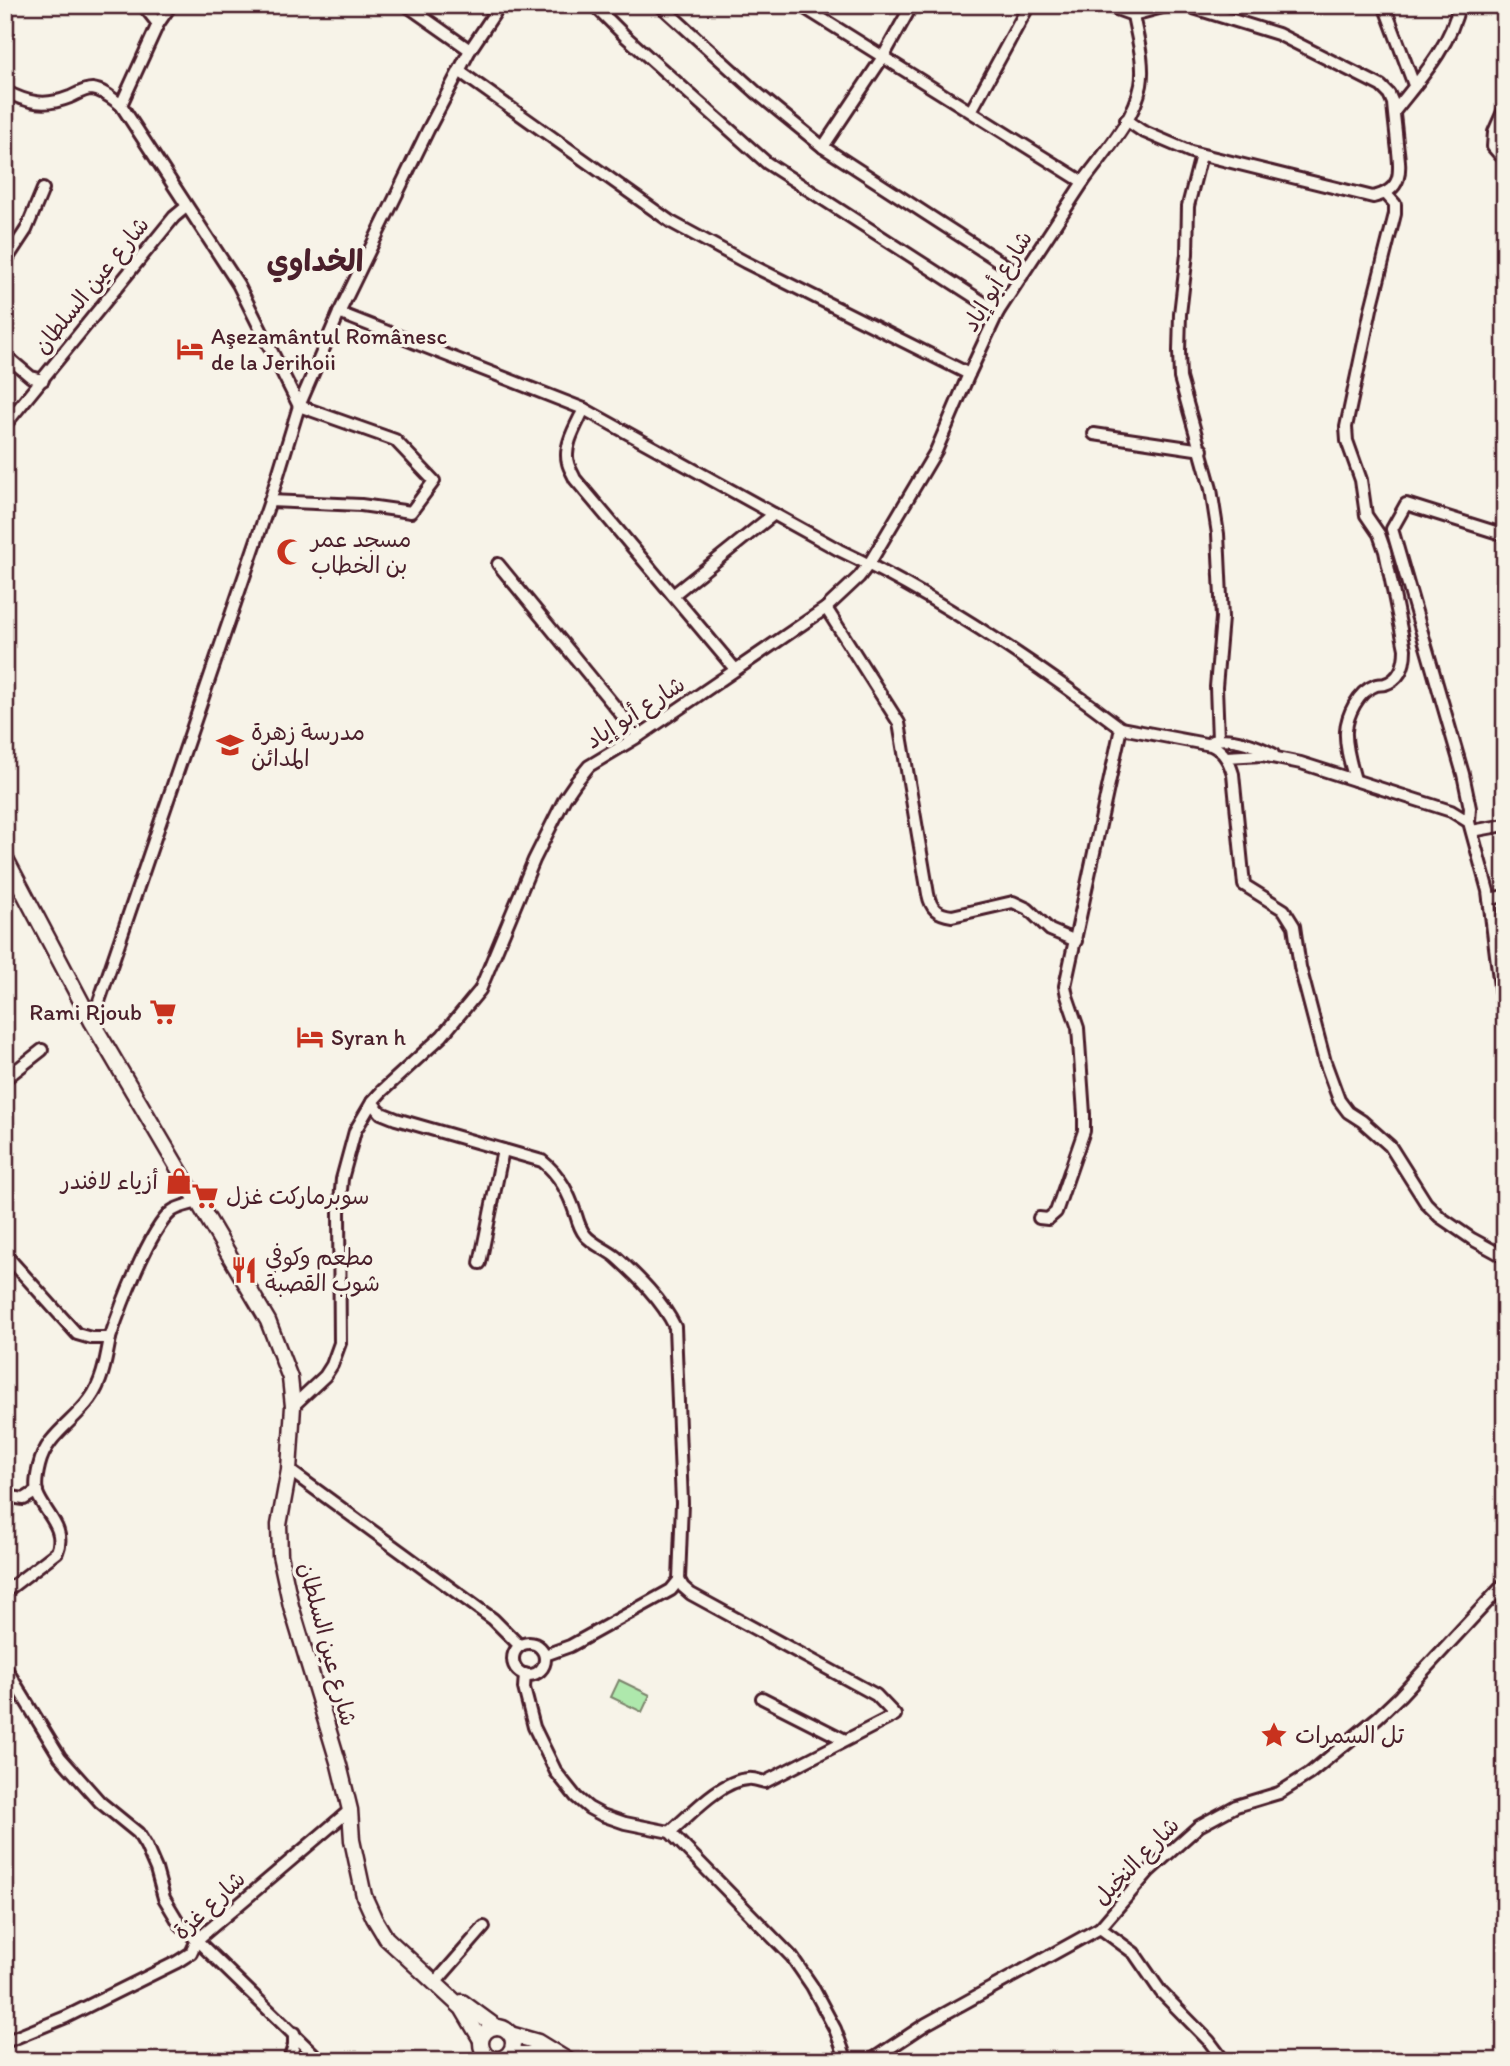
<svg xmlns="http://www.w3.org/2000/svg" width="1510" height="2066" font-family="Itim,'Playpen Sans Arabic',sans-serif">
	<rect width="100%" height="100%" fill="#f7f3e8"/>
	<filter id="ink" filterUnits="userSpaceOnUse"><feTurbulence type="fractalNoise" baseFrequency=".0143" numOctaves="2"/><feDisplacementMap in="SourceGraphic" scale="14" xChannelSelector="R" yChannelSelector="G"/><feConvolveMatrix kernelMatrix="1 2 1 2 8 2 1 2 1" color-interpolation-filters="sRGB"/></filter>
	<g filter="url(#ink)">
		<path fill="#aee8ac" stroke="#7c846c" stroke-width="2" d="M 619,1680 L 650,1695 L 642,1712 L 611,1697 Z"/>
		<g fill="none" stroke-linecap="round" stroke-linejoin="round">
			<defs>
				<g id="street">
					<path d="M 143,5 L 158,24 L 171,5"/>
					<path d="M 406,5 L 470,50 L 500,5"/>
					<path d="M 594,5 L 626,37 L 767,163 L 998,312"/>
					<path d="M 660,5 L 757,93 L 823,147 L 1022,276"/>
					<path d="M 800,5 L 1083,182 C 1104,153 1134,121 1141,85 C 1145,62 1137,37 1133,15 L 1170,5"/>
					<path d="M 1105,5 L 1133,15 L 1132,5"/>
					<path d="M 1384,5 L 1414,85"/>
					<path d="M 158,24 L 121,105 L 238,284 L 299,406 L 395,440 L 434,481 L 411,512 L 361,505 L 270,501"/>
					<path d="M 459,71 L 671,222 L 745,262 L 969,374"/>
					<path d="M 5,91 C 28,103 45,107 70,97 C 77,94 84,89 92,89 C 103,90 113,99 121,105"/>
					<path d="M 1505,107 L 1494,132 L 1493,147 L 1500,155 L 1505,154"/>
					<path d="M 971,111 L 1029,5"/>
					<path d="M 1394,112 C 1419,80 1451,46 1459,5"/>
					<path d="M 1126,120 L 1142,131 L 1191,152 L 1373,197 C 1405,190 1400,169 1397,143 C 1396,130 1394,117 1393,103 L 1389,94 L 1381,86 L 1278,34 L 1184,5"/>
					<path d="M 823,147 L 883,57 L 912,5"/>
					<path d="M 1201,155 L 1188,206 L 1187,254 L 1180,314 L 1179,351 L 1180,378 L 1211,489 L 1218,534 L 1222,618 L 1216,687 L 1218,739"/>
					<path d="M 5,262 L 26,230 L 43,189"/>
					<path d="M 339,313 L 584,409 L 839,550 C 939,597 1033,661 1121,728 L 1065,986 L 1067,996 L 1078,1028 L 1084,1114 L 1084,1131 L 1056,1212 L 1048,1219 L 1039,1218"/>
					<path d="M 5,355 L 31,377 L 43,380"/>
					<path d="M 584,409 C 577,424 563,446 568,463 C 569,468 573,474 575,479 L 735,669"/>
					<path d="M 5,425 L 174,217 L 186,207"/>
					<path d="M 1094,434 L 1202,450"/>
					<path d="M 498,564 L 639,736"/>
					<path d="M 673,595 L 774,514"/>
					<path d="M 826,608 L 899,723 L 928,894 C 931,909 937,914 952,916 L 1013,902 L 1028,909 L 1050,930 L 1076,941"/>
					<path d="M 1121,728 L 1211,745 C 1224,751 1229,761 1233,774 L 1244,885 L 1284,910 L 1294,926 L 1300,967 L 1325,1062 L 1339,1100 L 1348,1112 L 1362,1121 L 1390,1146 L 1426,1203 L 1440,1217 L 1472,1239 L 1505,1257"/>
					<path d="M 1212,741 C 1231,735 1255,745 1273,754"/>
					<path d="M 1226,757 L 1262,755 L 1301,763 L 1451,811 L 1469,822 L 1488,891 L 1505,1027"/>
					<path d="M 1355,780 C 1351,765 1345,747 1346,731 C 1347,715 1358,692 1374,686 C 1377,684 1381,685 1385,684 C 1401,679 1405,664 1405,649 L 1385,551 L 1379,534 L 1366,515 L 1361,480 L 1347,441 L 1346,427 L 1371,309 L 1395,214 L 1395,204 L 1386,194"/>
					<path d="M 1469,822 L 1470,808 L 1463,774 L 1392,529 L 1406,504 L 1505,535"/>
					<path d="M 1472,831 L 1505,825"/>
					<path d="M 1489,899 L 1505,896"/>
					<path d="M 92,1022 L 270,501 L 299,406 L 339,313 L 428,130 L 470,50"/>
					<path d="M 5,1079 L 42,1050"/>
					<path d="M 372,1102 L 381,1113 L 396,1119 L 542,1161 C 560,1175 569,1194 576,1215 C 578,1222 580,1229 585,1235 C 592,1244 606,1249 616,1257 C 638,1277 662,1300 675,1327 L 682,1503 L 679,1580 L 671,1590 L 570,1646 L 545,1655"/>
					<path d="M 5,1254 L 77,1334 L 91,1338 L 110,1338 C 120,1308 149,1230 172,1211 C 179,1206 189,1205 197,1202"/>
					<path d="M 480,1263 L 503,1150"/>
					<path d="M 293,1406 L 325,1376 L 332,1365 L 340,1343 L 339,1212 L 342,1179 L 355,1131 L 372,1102 L 382,1091 L 442,1036 L 480,990 L 534,860 L 565,798 L 576,782 L 589,766 L 639,736 L 826,608 L 859,577 L 869,564 L 936,451 L 969,374 L 998,312 L 1083,182"/>
					<path d="M 289,1470 L 493,1619 L 520,1646"/>
					<path d="M 5,1496 L 24,1499 L 37,1491"/>
					<path d="M 5,1592 L 57,1552 C 67,1528 44,1513 37,1493 C 35,1485 37,1474 39,1466 C 46,1435 73,1423 90,1399 C 103,1381 106,1359 110,1338"/>
					<circle cx="529" cy="1659" r="16"/>
					<path d="M 5,1667 L 60,1757 L 100,1802 L 138,1833 L 146,1846 L 156,1869 L 164,1898 L 179,1923 L 321,2061"/>
					<path d="M 525,1674 L 524,1688 L 534,1727 L 556,1772 L 576,1797 L 589,1808 L 602,1815 L 625,1823 L 670,1832 L 792,1957 L 812,1986 L 835,2029 L 847,2061"/>
					<path d="M 762,1698 L 845,1740"/>
					<path d="M 670,1832 C 690,1815 721,1780 748,1779 C 753,1778 760,1781 765,1782 L 895,1715 L 876,1695 L 691,1594 L 683,1587 L 679,1580"/>
					<path d="M 436,1982 L 484,1927"/>
					<path d="M 5,2042 L 66,2017 L 177,1962 L 191,1953 L 197,1940 L 350,1810"/>
					<path d="M 289,2061 L 294,2045 L 294,2033"/>
					<path d="M 870,2061 L 926,2024 L 1100,1928"/>
					<path d="M 1224,2061 L 1209,2041 L 1161,1992 L 1134,1953 L 1100,1928 L 1149,1871 L 1199,1826 L 1236,1806 L 1279,1793 L 1309,1774 L 1378,1717 L 1400,1696 L 1505,1583"/>
				</g>
				<g id="secondary">
					<path d="M 5,857 L 92,1022 L 268,1321 L 290,1378 L 293,1406 L 289,1470 L 279,1525 L 280,1555 L 291,1606 L 339,1765 L 350,1810 L 352,1840 L 364,1896 L 374,1918 L 386,1938 L 462,2008 L 481,2040"/>
					<path d="M 462,2002 L 496,2027"/>
					<circle cx="497" cy="2043" r="16"/>
					<path d="M 510,2034 L 538,2042 L 569,2061"/>
					<path d="M 509,2054 L 534,2054 L 552,2061"/>
				</g>
			</defs>
			<use href="#street" stroke="#4a1f2b" stroke-width="16"/>
			<use href="#secondary" stroke="#4a1f2b" stroke-width="19"/>
			<use href="#street" stroke="#f7f3e8" stroke-width="10"/>
			<use href="#secondary" stroke="#f7f3e8" stroke-width="14"/>
		</g>
	</g>
	<defs>
		<symbol id="hotel-bare" viewBox="-9 -9 18 18"><path d="M-6-4.5h1.5V1H6V5H4.5V3h-9V5H-6ZM-4 0a1.8 1.8 0 1 1 3.6 0ZM.5 0V-2.5h3Q6-2.5 6 0Z" fill="#c8321e" stroke="#f7f3e8" stroke-width="2.5" paint-order="stroke"/></symbol>
		<symbol id="mosque-bare" viewBox="-9 -9 18 18"><path d="M3.5-4.9A6 6 0 1 0 3.5 4.9A5 5 0 1 1 3.5-4.9Z" fill="#c8321e" stroke="#f7f3e8" stroke-width="2.5" paint-order="stroke"/></symbol>
		<symbol id="school-bare" viewBox="-9 -9 18 18"><path d="M0-5L7-2L0 1L-7-2ZM-4 1L0 2.5L4 1V4Q0 6-4 4Z" fill="#c8321e" stroke="#f7f3e8" stroke-width="2.5" paint-order="stroke"/></symbol>
		<symbol id="supermarket-bare" viewBox="-9 -9 18 18"><path d="M-6-5.5h2.5l.6 2H6L4.5 2H-2.5L-4.4-4H-6ZM-1.5 3.2a1.3 1.3 0 1 0 .1 0ZM3 3.2a1.3 1.3 0 1 0 .1 0Z" fill="#c8321e" stroke="#f7f3e8" stroke-width="2.5" paint-order="stroke"/></symbol>
		<symbol id="shop-bare" viewBox="-9 -9 18 18"><path d="M-5-2.5h2.3a2.7 3.5 0 0 1 5.4 0H5L5.5 6h-11ZM-1.5-2.5h3a1.5 2.3 0 0 0-3 0Z" fill="#c8321e" stroke="#f7f3e8" stroke-width="2.5" paint-order="stroke"/></symbol>
		<symbol id="restaurant-bare" viewBox="-9 -9 18 18"><path d="M-5-6h1v4h1v-4h1v4h1v-4h1v5L-1.5 .5V6h-2V.5L-5-1ZM5-6V6H3V1.5H1.5Q1.5-4 5-6Z" fill="#c8321e" stroke="#f7f3e8" stroke-width="2.5" paint-order="stroke"/></symbol>
		<symbol id="sight-bare" viewBox="-9 -9 18 18"><path d="M0-6L1.8-2.2L6-1.7L2.9 1.2L3.7 5.4L0 3.3L-3.7 5.4L-2.9 1.2L-6-1.7L-1.8-2.2Z" fill="#c8321e" stroke="#f7f3e8" stroke-width="2.5" paint-order="stroke"/></symbol>
	</defs>
	<g fill-rule="evenodd">
		<use href="#hotel-bare" x="171" y="330" width="38" height="38"/>
		<use href="#mosque-bare" x="271" y="533" width="38" height="38"/>
		<use href="#school-bare" x="211" y="726" width="38" height="38"/>
		<use href="#supermarket-bare" x="144" y="993" width="38" height="38"/>
		<use href="#hotel-bare" x="291" y="1018" width="38" height="38"/>
		<use href="#shop-bare" x="160" y="1162" width="38" height="38"/>
		<use href="#supermarket-bare" x="186" y="1177" width="38" height="38"/>
		<use href="#restaurant-bare" x="225" y="1251" width="38" height="38"/>
		<use href="#sight-bare" x="1255" y="1716" width="38" height="38"/>
	</g>
	<g text-anchor="middle" stroke-width="7" stroke-linejoin="round" paint-order="stroke">
		<g font-size="23" fill="#4a1f2b" stroke="#f7f3e8">
			<text transform="translate(997 281) rotate(-59)" y="8">شارع أبو إياد</text>
			<text transform="translate(91 285) rotate(-51)" y="8">شارع عين السلطان</text>
			<text transform="translate(635 712) rotate(-33)" y="8">شارع أبو إياد</text>
			<text transform="translate(328 1644) rotate(75)" y="8">شارع عين السلطان</text>
			<text transform="translate(1136 1861) rotate(-46)" y="8">شارع النخيل</text>
			<text transform="translate(209 1905) rotate(-43)" y="8">شارع غزة</text>
		</g>
		<g font-size="23" fill="#4a1f2b" stroke="#f7f3e8" text-anchor="start">
			<text x="211" y="344">Aşezamântul Românesc<tspan x="211" dy="26">de la Jerihoii</tspan></text>
			<text x="311" y="547">مسجد عمر<tspan x="311" dy="26">بن الخطاب</tspan></text>
			<text x="251" y="740">مدرسة زهرة<tspan x="251" dy="26">المدائن</tspan></text>
			<text x="142" y="1020" text-anchor="end">Rami Rjoub</text>
			<text x="331" y="1045">Syran h</text>
			<text x="158" y="1189" text-anchor="end">أزياء لافندر</text>
			<text x="226" y="1204">سوبرماركت غزل</text>
			<text x="265" y="1265">مطعم وكوفي<tspan x="265" dy="26">شوب القصبة</tspan></text>
			<text x="1295" y="1743">تل السمرات</text>
		</g>
		<g font-size="30" font-weight="bold" fill="#4a1f2b" stroke="#f7f3e8">
			<text x="315" y="271">الخداوي</text>
		</g>
	</g>
	<rect width="1510" height="2066" fill="none" stroke="#f7f3e8" stroke-width="28"/>
	<rect x="14" y="14" width="1482" height="2038" fill="none" stroke="#4a1f2b" stroke-width="2.5" filter="url(#ink)"/>
</svg>
